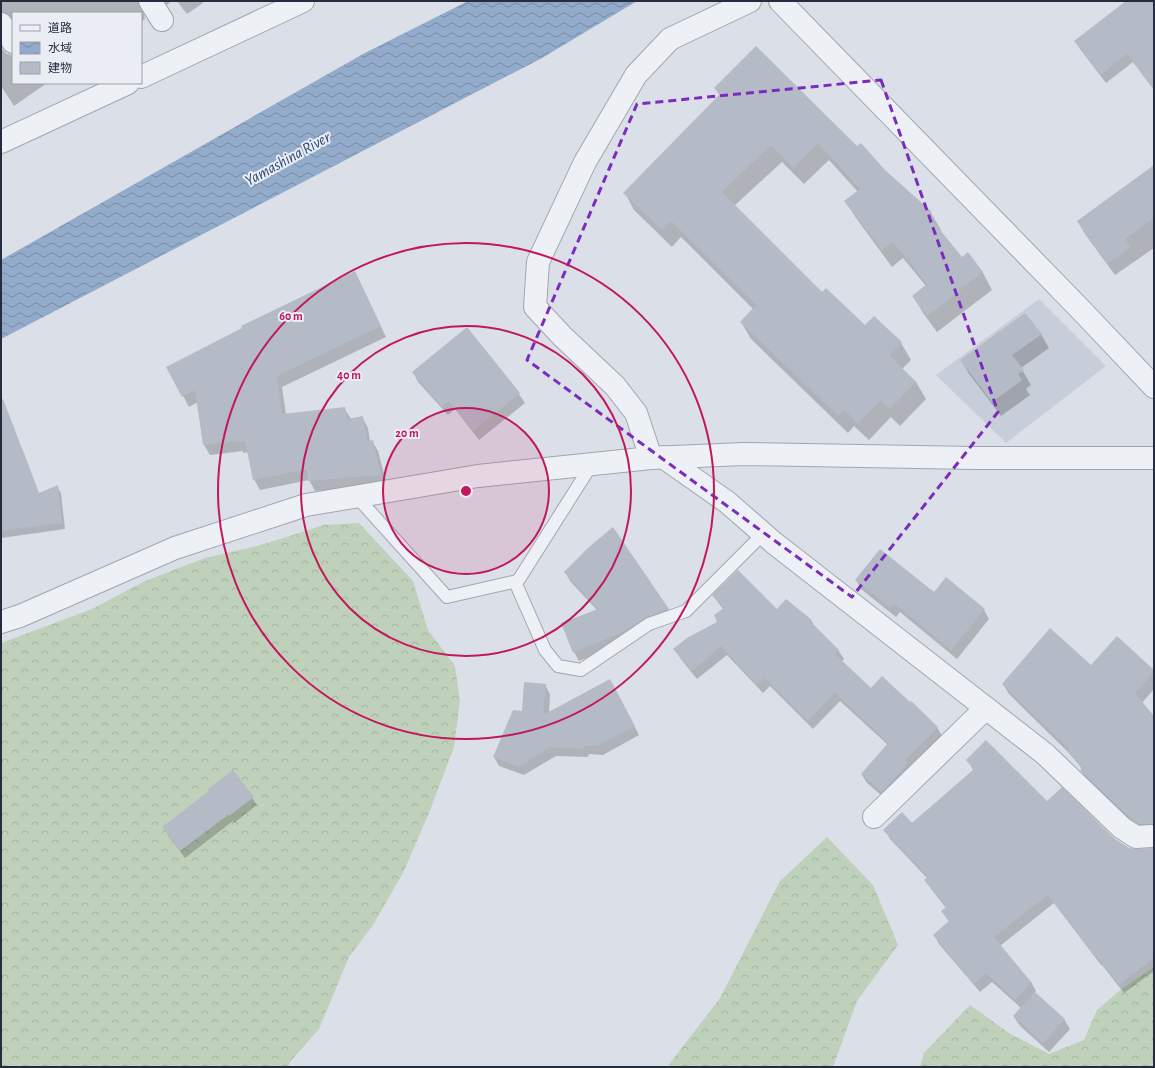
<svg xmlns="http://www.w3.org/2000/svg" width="1155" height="1068" font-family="'Alegreya Sans','Noto Sans JP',sans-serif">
	<defs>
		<pattern id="forest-crowns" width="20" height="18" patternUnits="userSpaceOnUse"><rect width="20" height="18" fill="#c0d1bb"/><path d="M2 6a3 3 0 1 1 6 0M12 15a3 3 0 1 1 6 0" fill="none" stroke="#a5b4a2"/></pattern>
		<pattern id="water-waves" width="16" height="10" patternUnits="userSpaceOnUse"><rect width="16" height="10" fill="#92abca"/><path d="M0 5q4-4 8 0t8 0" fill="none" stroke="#778ba5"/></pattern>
	</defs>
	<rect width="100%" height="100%" fill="#dbdfe7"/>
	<path fill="#c8ced9" d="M 1039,299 L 1106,366 L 1006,443 L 936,375 Z"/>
	<g fill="url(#forest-crowns)">
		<path d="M 359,523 L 413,581 L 428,630 L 455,666 L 460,701 L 454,747 L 429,813 L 403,873 L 373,925 L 349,957 L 319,1029 L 290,1062 L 288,1067 L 1,1067 L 1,643 L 92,609 L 145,581 L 205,558 L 261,545 L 324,525 Z"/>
		<path d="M 827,837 L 873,885 L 898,945 L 857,1001 L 833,1067 L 667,1067 L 720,998 L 780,881 Z"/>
		<path d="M 1154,967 L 1154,1067 L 920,1067 L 924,1053 L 970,1005 L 1009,1033 L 1049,1054 L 1084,1040 L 1097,1010 L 1119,991 Z"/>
	</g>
	<path fill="url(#water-waves)" d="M 468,1 L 637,1 L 542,58 L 1,339 L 1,260 L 363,54 Z"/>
	<g fill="#0003">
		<path d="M 1,1 L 172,1 L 167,5 L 164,2 L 146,9 L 144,15 L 145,19 L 141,22 L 141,13 L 13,13 L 13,25 L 1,27 Z"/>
		<path d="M 177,1 L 202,1 L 203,3 L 187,14 Z"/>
		<path d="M 1128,1 L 1154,1 L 1154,84 L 1151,86 L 1133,62 L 1106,83 L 1080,49 L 1075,41 Z"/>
		<path d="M 1,48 L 7,54 L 13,55 L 13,83 L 47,83 L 14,106 L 1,86 Z"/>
		<path d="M 715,88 L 857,147 L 884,170 L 931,213 L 941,230 L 940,231 L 962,258 L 968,254 L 983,273 L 992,290 L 937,332 L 923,313 L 913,296 L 926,286 L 903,258 L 892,267 L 856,218 L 846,201 L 858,192 L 829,160 L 804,184 L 782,162 L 734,206 L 822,293 L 865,327 L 901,343 L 911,360 L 902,369 L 916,382 L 926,399 L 900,426 L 891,417 L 869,440 L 854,426 L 848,433 L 751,339 L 741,322 L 753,309 L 681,237 L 672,247 L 634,210 L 625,193 L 720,96 Z"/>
		<path d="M 1154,167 L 1154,248 L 1115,275 L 1085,234 L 1078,222 Z"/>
		<path d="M 355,273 L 386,337 L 282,387 L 286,415 L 344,408 L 351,419 L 362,417 L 368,428 L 370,441 L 372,441 L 378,451 L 387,485 L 315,491 L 309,480 L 260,490 L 254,479 L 248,452 L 243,453 L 243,451 L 210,455 L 204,445 L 198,402 L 189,407 L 168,367 Z"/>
		<path d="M 1041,334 L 1049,348 L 1021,368 L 1031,385 L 1026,389 L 1030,395 L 1001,416 L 969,374 L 961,360 Z"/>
		<path d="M 413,372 L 519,394 L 525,403 L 479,440 L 455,409 L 448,415 L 418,382 Z"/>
		<path d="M 19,445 L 23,451 L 39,494 L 57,487 L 61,493 L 65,529 L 1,538 L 1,452 Z"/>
		<path d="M 613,528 L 674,618 L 650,627 L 630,640 L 579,661 L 574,652 L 597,610 L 570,581 L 565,572 Z"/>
		<path d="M 856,580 L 934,594 L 984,610 L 989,619 L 957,659 L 900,612 L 896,617 L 861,589 Z"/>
		<path d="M 713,596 L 811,620 L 815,627 L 838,650 L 844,659 L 842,661 L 871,689 L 937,727 L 942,736 L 887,800 L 867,783 L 862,775 L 888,745 L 840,701 L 813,729 L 770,686 L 763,693 L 727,655 L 697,679 L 680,658 L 675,649 L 719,622 L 723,609 Z"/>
		<path d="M 1091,666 L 1154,672 L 1154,689 L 1142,703 L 1154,717 L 1154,834 L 1137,828 L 1087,780 L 1081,770 L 1082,769 L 1071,755 L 1009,694 L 1003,684 Z"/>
		<path d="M 545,685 L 550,694 L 549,713 L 615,689 L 639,735 L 603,755 L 589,754 L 588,757 L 556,756 L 524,775 L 499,766 L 494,757 L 523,712 Z"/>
		<path d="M 967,760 L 1114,839 L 1129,849 L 1154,854 L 1154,971 L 1124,993 L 1102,965 L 1101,965 L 1054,903 L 1000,946 L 1031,982 L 1036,991 L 1034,993 L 1064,1019 L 1070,1029 L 1049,1052 L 1020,1026 L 1014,1017 L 1021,1008 L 992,982 L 980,992 L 939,944 L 934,935 L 949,922 L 943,911 L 946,908 L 931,889 L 926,880 L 928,879 L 890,839 L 885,830 L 911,824 L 974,771 Z"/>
		<path d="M 233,771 L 257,805 L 234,823 L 233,821 L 185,858 L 167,834 L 210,791 Z"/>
	</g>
	<g fill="#b5bac7">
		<path d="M 1126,1 L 1154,1 L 1154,90 L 1127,54 L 1101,75 L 1074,41 Z"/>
		<path d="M 756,46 L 857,146 L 861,143 L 885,170 L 932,212 L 928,215 L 962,257 L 968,252 L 983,272 L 927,316 L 912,296 L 927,284 L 893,242 L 882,250 L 844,201 L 860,189 L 818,143 L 794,168 L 771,145 L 722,192 L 822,292 L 826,288 L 865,325 L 874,316 L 902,342 L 889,355 L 916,382 L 890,409 L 881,400 L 858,424 L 844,409 L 838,416 L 740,322 L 756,305 L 671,221 L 662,230 L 623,193 L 720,94 L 714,88 Z"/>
		<path d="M 1154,165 L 1154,218 L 1125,239 L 1131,247 L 1107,264 L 1077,221 Z"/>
		<path d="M 355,271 L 381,326 L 277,376 L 282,414 L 345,407 L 347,419 L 363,416 L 367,441 L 373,440 L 381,475 L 308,481 L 307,469 L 253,480 L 245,441 L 236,442 L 236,441 L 203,445 L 195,390 L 182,397 L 166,367 L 242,328 L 241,326 Z"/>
		<path d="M 1025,313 L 1042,334 L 1012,355 L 1024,370 L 1018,374 L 1022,380 L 992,402 L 960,360 Z"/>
		<path d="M 467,327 L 520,393 L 473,431 L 449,401 L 442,407 L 412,372 Z"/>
		<path d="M 3,399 L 39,493 L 58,485 L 62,523 L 1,531 L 1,400 Z"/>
		<path d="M 613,527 L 669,609 L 647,617 L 625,631 L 573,653 L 561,623 L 598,609 L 564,572 L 589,547 Z"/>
		<path d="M 880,549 L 934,592 L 946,577 L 985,609 L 951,650 L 895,604 L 890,608 L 855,580 Z"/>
		<path d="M 738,570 L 777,609 L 786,599 L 812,620 L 810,621 L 839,650 L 835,654 L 871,688 L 882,676 L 910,702 L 911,701 L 938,727 L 905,760 L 908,763 L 882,792 L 861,774 L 888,743 L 835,693 L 808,721 L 765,678 L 757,685 L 721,646 L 692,671 L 673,649 L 687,638 L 717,622 L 714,615 L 724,608 L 712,595 Z"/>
		<path d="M 1050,628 L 1091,665 L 1117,636 L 1154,670 L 1154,673 L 1135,693 L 1154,716 L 1154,824 L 1139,824 L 1130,818 L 1080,770 L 1082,768 L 1068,752 L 1070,750 L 1002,684 Z"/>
		<path d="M 610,679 L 635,726 L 597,746 L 584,746 L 583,749 L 550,747 L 519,767 L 493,757 L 513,710 L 522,711 L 524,682 L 546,684 L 543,715 Z"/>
		<path d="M 986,740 L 1047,801 L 1062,787 L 1115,839 L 1129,848 L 1136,849 L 1154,848 L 1154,958 L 1119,985 L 1096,956 L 1095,957 L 1048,895 L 994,937 L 1031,982 L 1015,1000 L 986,973 L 974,984 L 933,935 L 949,921 L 941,911 L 946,907 L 924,880 L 928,877 L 883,830 L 902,812 L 912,823 L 974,769 L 966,760 Z"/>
		<path d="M 233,770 L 254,797 L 229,816 L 228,815 L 180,851 L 162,827 L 209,791 L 208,789 Z"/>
		<path d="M 1035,992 L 1065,1019 L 1043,1043 L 1013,1016 Z"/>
	</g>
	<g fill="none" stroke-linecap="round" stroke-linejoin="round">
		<defs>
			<g id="service">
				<path d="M 592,464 L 516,584 L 545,650 L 558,666 L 581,670 L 649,624 L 686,611 L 763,534"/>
				<path d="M 356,496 L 447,597 L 517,581"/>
			</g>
			<g id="minor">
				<path d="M 150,1 L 162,20"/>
				<path d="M 1,24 L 13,42"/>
				<path d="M 663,457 L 727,502 L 774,543 L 1045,754 L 1122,828 L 1136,837 L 1151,836"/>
				<path d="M 651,458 L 636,413 L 615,386 L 562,336 L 535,307 L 538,262 L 585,162 L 636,75 L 670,39 L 750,1"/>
				<path d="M 874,817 L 986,708"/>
			</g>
			<g id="tertiary">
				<path d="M 780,1 L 1082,311 L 1154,387"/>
				<path d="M 141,77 L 303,1"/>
				<path d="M 1,142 L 128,83"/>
				<path d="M 1,622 L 20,616 L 175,548 L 306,505 L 478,476 L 651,458 L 743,454 L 974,458 L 1154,458"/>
			</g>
		</defs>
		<use href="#service" stroke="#a0a6b1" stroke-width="14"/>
		<use href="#minor" stroke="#a0a6b1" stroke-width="24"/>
		<use href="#tertiary" stroke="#a0a6b1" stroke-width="24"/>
		<use href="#service" stroke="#edf0f5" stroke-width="12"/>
		<use href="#minor" stroke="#edf0f5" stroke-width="22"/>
		<use href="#tertiary" stroke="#edf0f5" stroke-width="22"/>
	</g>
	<path fill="none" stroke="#7b2cbf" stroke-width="3" stroke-dasharray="8 5" stroke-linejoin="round" d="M 881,80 L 998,412 L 852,597 L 527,360 L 637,104 Z"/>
	<circle cx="466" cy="491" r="83" fill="#c2185b" fill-opacity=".12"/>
	<g fill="none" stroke="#c2185b" stroke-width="2">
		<circle cx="466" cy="491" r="83"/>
		<circle cx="466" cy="491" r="165"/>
		<circle cx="466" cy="491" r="248"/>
	</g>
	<g text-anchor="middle" stroke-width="4" stroke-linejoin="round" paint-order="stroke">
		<g font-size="16" font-style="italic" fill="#2b4874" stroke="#eaeef4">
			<text transform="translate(287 158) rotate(-29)" y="6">Yamashina River</text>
		</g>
	</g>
	<circle cx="466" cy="491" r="6" fill="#c2185b" stroke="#eaeef4" stroke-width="2"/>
	<g font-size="12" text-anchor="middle" font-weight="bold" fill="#c2185b" stroke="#eaeef4" stroke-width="4" stroke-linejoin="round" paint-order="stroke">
		<text x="291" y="320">60 m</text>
		<text x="349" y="379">40 m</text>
		<text x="407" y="437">20 m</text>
	</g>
	<rect width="1155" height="1068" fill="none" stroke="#242c3d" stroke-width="4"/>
	<rect x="12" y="12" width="130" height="72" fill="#eaeef4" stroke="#9ba0ab"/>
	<rect x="20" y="25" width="20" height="6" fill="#edf0f5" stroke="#9ba0ab"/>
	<text x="48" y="32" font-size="12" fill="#242c3d">道路</text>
	<rect x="20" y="42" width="20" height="12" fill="url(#water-waves)" stroke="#9ba0ab"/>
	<text x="48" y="52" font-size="12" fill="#242c3d">水域</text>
	<rect x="20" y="62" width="20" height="12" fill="#b5bac7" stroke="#9ba0ab"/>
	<text x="48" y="72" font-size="12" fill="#242c3d">建物</text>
</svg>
